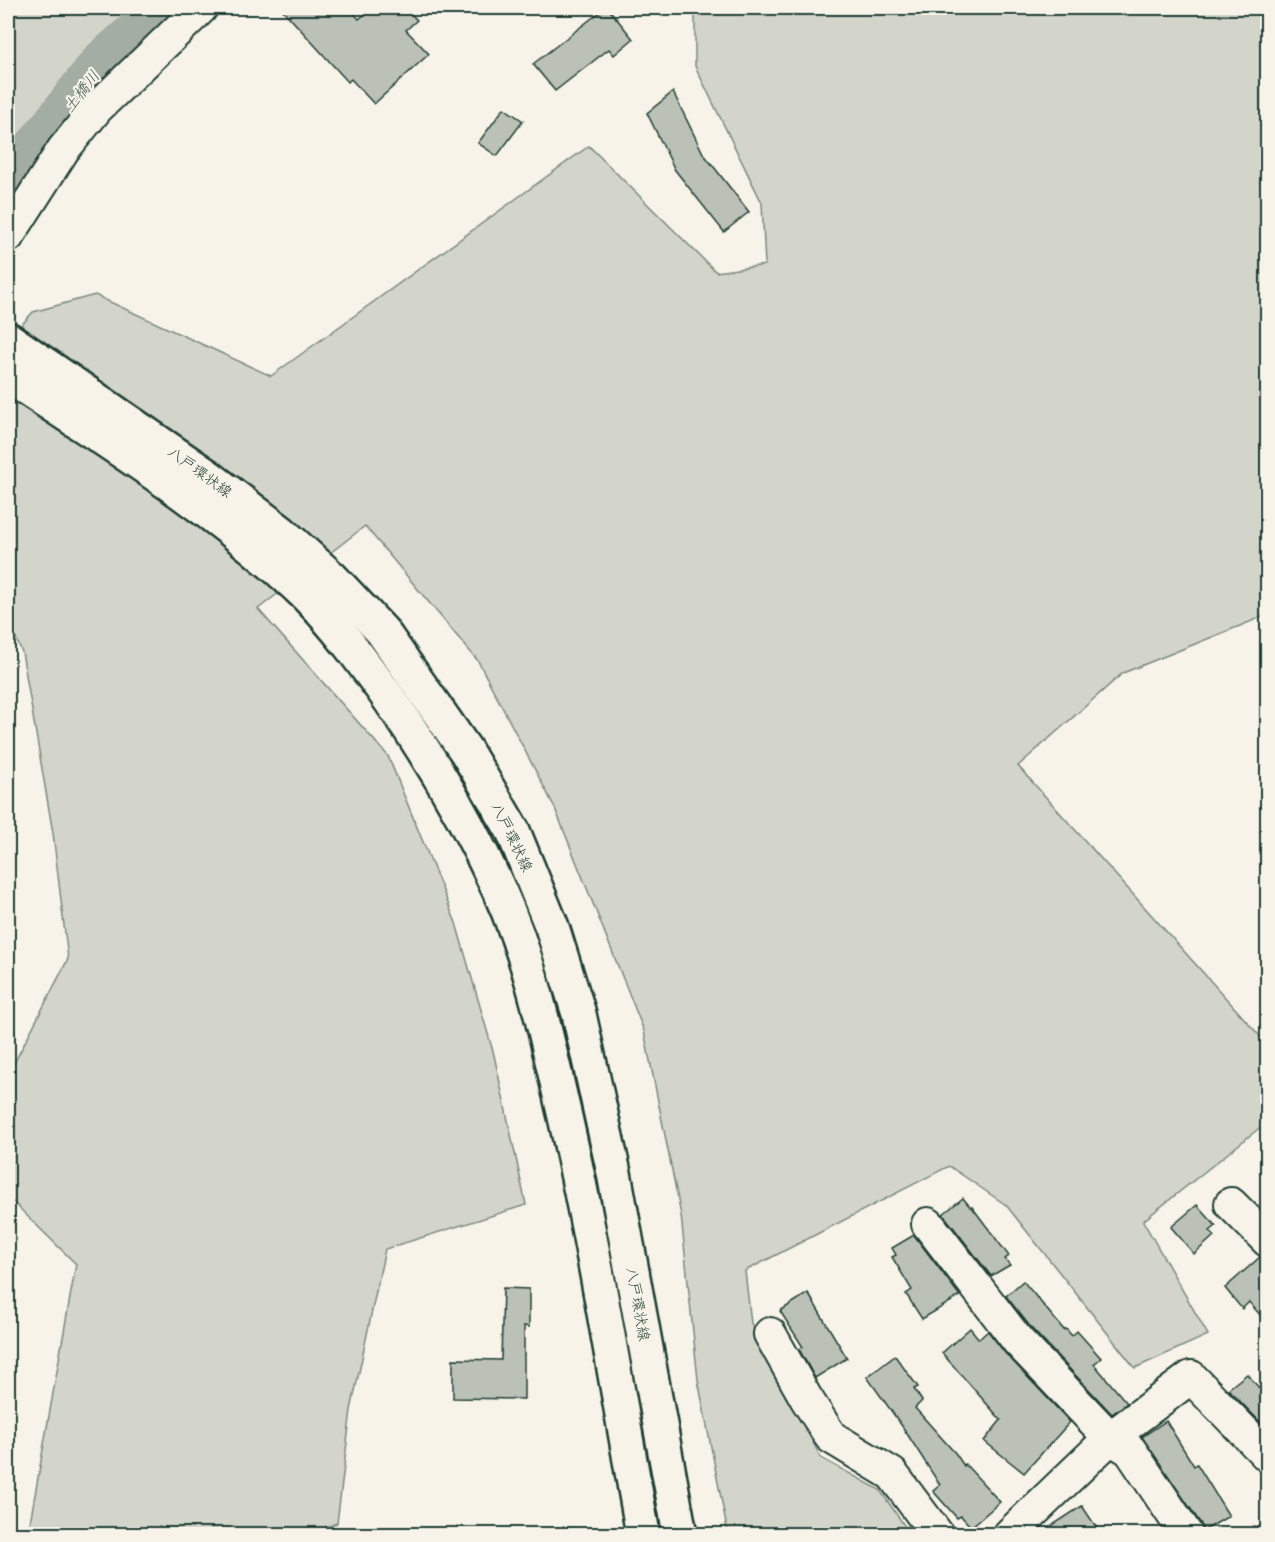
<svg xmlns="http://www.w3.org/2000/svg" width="1275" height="1542" font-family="'Shantell Sans','Klee One',sans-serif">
	<rect width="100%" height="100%" fill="#f7f3e8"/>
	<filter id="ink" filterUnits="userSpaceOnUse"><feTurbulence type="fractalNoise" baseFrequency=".0167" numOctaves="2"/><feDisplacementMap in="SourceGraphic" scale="12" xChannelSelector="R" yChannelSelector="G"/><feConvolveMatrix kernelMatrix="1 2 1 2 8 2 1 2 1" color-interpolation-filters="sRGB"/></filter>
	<g filter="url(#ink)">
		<g fill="#d3d5ca" stroke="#79897f" stroke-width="1.5">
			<path d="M 8,8 L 154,8 L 8,202 Z"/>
			<path d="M 695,8 L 1267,8 L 1267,615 L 1123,673 L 1018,766 L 1267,1044 L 1267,1122 L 1143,1221 L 1208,1335 L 1135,1368 L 1006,1205 L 949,1166 L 745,1271 L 751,1323 L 821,1458 L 880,1490 L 910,1534 L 728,1534 L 698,1380 L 681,1215 L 644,1031 L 554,806 L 478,661 L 365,526 L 258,609 L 388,756 L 456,923 L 494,1055 L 526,1205 L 385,1249 L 351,1410 L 337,1523 L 308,1534 L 28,1534 L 76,1264 L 8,1197 L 8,1075 L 68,959 L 53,833 L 22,652 L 8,621 L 8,340 L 33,312 L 95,295 L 271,376 L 589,146 L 716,272 L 765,265 L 762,203 L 695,66 Z"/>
		</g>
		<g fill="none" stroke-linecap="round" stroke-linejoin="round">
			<path stroke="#a4ada3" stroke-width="46" d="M 8,185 L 103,63 L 166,8"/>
		</g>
		<g fill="#bbc1b6" stroke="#1f3d34" stroke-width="1.5">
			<path d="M 281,8 L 349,8 L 359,19 L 372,8 L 405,8 L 417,20 L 406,30 L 429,54 L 374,104 L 351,79 L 348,82 Z"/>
			<path d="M 605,8 L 608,8 L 633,39 L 614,55 L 609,49 L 555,91 L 533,64 Z"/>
			<path d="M 673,92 L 703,153 L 749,212 L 724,232 L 675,170 L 647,113 Z"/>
			<path d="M 504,108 L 523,121 L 497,156 L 478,143 Z"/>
			<path d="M 963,1198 L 971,1208 L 972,1207 L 1009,1256 L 1005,1259 L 1010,1265 L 991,1276 L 943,1214 Z"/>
			<path d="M 1197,1205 L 1216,1226 L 1210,1231 L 1214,1236 L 1194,1254 L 1171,1227 Z"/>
			<path d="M 914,1235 L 960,1296 L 922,1319 L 906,1294 L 912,1290 L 892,1257 L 896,1255 L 892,1248 Z"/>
			<path d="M 1260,1257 L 1268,1258 L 1268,1278 L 1262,1282 L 1268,1288 L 1268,1324 L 1249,1302 L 1242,1309 L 1225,1288 Z"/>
			<path d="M 1023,1281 L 1064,1330 L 1066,1329 L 1072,1336 L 1077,1331 L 1101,1358 L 1094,1364 L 1127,1403 L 1112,1414 L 1032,1329 L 1006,1296 Z"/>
			<path d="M 503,1288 L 529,1289 L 529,1327 L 524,1326 L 524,1399 L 453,1398 L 453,1359 L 501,1360 Z"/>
			<path d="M 808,1293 L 847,1358 L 815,1378 L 799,1349 L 803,1347 L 780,1311 Z"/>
			<path d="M 970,1328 L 979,1339 L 988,1331 L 1005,1353 L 1070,1422 L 1024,1473 L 984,1441 L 1001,1420 L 942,1353 Z"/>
			<path d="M 895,1356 L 918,1387 L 914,1389 L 922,1401 L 915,1408 L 956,1454 L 964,1466 L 965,1464 L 1000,1502 L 971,1527 L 961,1516 L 957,1518 L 933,1491 L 940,1485 L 902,1426 L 867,1377 Z"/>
			<path d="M 1247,1374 L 1268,1398 L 1268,1430 L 1228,1389 Z"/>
			<path d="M 1166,1421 L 1194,1466 L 1197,1464 L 1229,1516 L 1203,1531 L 1201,1524 L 1142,1437 Z"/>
			<path d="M 1082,1506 L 1101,1534 L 1039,1534 Z"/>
		</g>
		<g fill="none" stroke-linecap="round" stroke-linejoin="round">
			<defs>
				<g id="minor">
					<path d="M 8,236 L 63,150 L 97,108 L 201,8"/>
					<path d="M 1231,1204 L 1268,1241"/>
					<path d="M 928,1224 L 1018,1341 L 1110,1438 L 1130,1450 L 1186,1534"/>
					<path d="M 770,1334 L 806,1398 L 831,1437 L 892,1474 L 937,1534"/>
					<path d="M 1010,1534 L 1110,1438 L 1191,1377 L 1268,1456"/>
				</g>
				<g id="major">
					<path d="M 8,339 L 209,477 L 281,532 L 332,578 L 382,631 L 466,751 L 513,831 L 552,927 L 579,1014 L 614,1173 L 680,1534"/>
					<path d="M 8,376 C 108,442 218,510 305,594 C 336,625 362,661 388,697 C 431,758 468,822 499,890 C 532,962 547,1040 565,1117 C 596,1255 618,1395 643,1534"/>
				</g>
			</defs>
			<use href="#minor" stroke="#1f3d34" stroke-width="36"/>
			<use href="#major" stroke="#1f3d34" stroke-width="38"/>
			<use href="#minor" stroke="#f7f3e8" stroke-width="32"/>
			<use href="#major" stroke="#f7f3e8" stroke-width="33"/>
		</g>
	</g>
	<g text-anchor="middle" stroke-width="4.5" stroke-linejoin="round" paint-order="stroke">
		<g font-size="15" fill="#1f3d34" stroke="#f7f3e8">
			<text transform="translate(200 472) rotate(36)" y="5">八戸環状線</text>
			<text transform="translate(512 837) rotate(64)" y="5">八戸環状線</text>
			<text transform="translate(638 1304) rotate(80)" y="5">八戸環状線</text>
		</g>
		<g font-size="16" font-style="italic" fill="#405950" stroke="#f7f3e8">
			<text transform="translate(81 91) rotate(-52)" y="6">土橋川</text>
		</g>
	</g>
	<rect width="1275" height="1542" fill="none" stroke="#f7f3e8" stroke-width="30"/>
	<rect x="15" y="15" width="1245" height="1512" fill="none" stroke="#1f3d34" stroke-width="2" filter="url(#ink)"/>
</svg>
